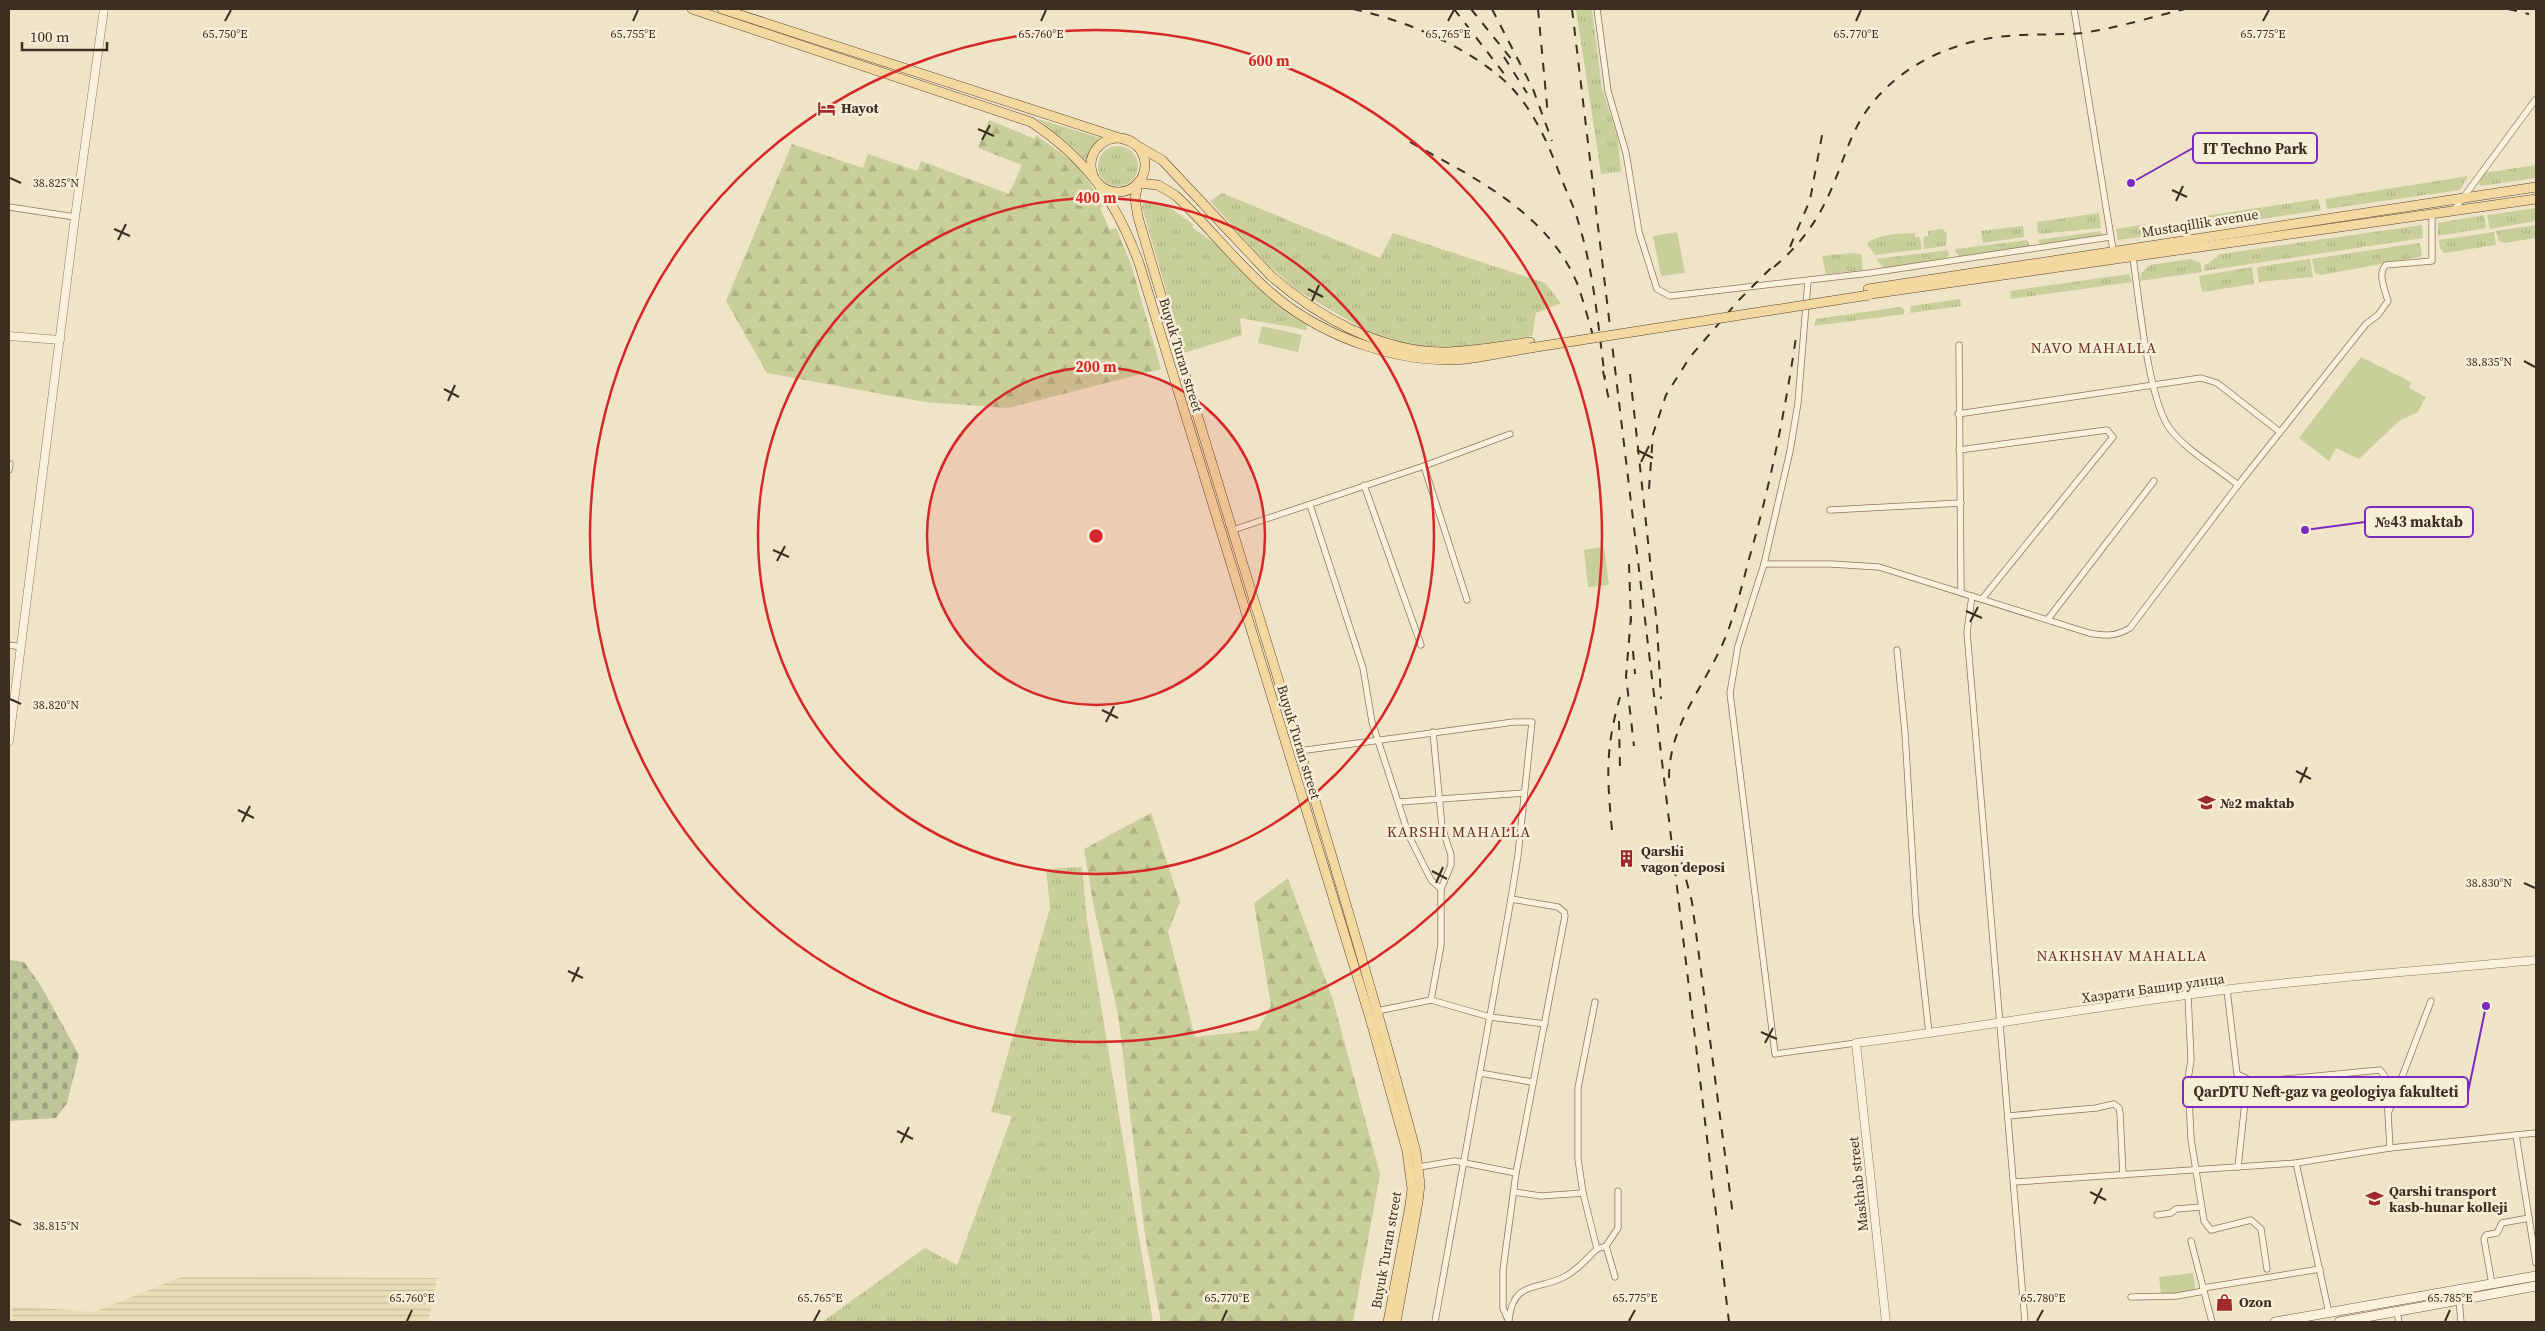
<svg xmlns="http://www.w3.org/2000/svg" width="2545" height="1331" font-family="'Source Serif 4',serif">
	<defs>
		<pattern id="farmland-rules" width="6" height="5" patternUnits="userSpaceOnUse" patternTransform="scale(1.25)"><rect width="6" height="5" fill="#e6deb5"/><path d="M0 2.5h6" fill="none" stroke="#c6bf9b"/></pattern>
		<pattern id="grass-tufts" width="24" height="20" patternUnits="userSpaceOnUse" patternTransform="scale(1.25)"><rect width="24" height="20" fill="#c9cf9b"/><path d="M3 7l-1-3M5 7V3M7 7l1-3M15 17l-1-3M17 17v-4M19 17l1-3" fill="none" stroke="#aeb285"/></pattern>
		<pattern id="forest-firs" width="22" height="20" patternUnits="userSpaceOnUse" patternTransform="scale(1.25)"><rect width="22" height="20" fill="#c9cf9b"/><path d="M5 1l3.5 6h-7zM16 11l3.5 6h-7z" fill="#aeb285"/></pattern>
		<pattern id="cemetery-stones" width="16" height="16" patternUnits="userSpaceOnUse" patternTransform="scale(1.25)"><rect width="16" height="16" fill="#bfc49a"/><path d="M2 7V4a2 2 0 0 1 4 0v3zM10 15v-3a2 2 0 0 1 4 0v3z" fill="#9ca07d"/></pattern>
	</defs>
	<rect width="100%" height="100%" fill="#f0e4c8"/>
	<path fill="url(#farmland-rules)" d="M 182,1277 L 242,1277 L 437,1278 L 428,1322 L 12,1322 L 12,1306 L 94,1312 Z"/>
	<g fill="url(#grass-tufts)">
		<path d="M 1576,9 L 1592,9 L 1602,88 L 1618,139 L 1621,172 L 1601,174 Z"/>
		<path d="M 1038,119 L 1100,138 L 1087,162 L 1073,147 Z"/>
		<circle cx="1118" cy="166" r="20"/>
		<path d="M 2536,165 L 2536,178 L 2481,186 L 2479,184 L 2483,173 Z"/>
		<path d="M 2468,176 L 2460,190 L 2327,209 L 2325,199 Z"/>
		<path d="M 1222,193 L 1380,258 L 1393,233 L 1545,283 L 1561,303 L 1536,313 L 1532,336 L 1459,348 L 1412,345 L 1370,333 L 1297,290 L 1266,263 L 1210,201 Z"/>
		<path d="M 2318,199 L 2321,210 L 2193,229 L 2191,218 Z"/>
		<path d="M 1144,201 L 1169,207 L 1194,225 L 1192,227 L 1217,245 L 1269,298 L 1306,322 L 1307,330 L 1240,318 L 1242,335 L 1184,353 L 1142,207 Z"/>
		<path d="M 2536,208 L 2536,221 L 2490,229 L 2487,215 Z"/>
		<path d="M 2099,213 L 2101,228 L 2038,234 L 2037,222 Z"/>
		<path d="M 2484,215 L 2486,228 L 2438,236 L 2438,223 Z"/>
		<path d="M 2146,224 L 2147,236 L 2118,240 L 2116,229 Z"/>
		<path d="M 2422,225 L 2423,238 L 2204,271 L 2204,265 L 2208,264 L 2220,254 Z"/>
		<path d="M 2536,225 L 2536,238 L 2504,243 L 2498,240 L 2496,231 Z"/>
		<path d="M 2023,226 L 2024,237 L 1983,243 L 1981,231 Z"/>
		<path d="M 1942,229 L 1947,233 L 1946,246 L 1924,249 L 1923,237 L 1928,236 L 1928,231 Z"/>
		<path d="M 2101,231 L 2102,236 L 2041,245 L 2038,240 Z"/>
		<path d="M 2494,232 L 2496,245 L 2444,253 L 2440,248 L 2439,240 Z"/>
		<path d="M 1915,233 L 1915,237 L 1920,237 L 1922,249 L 1875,255 L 1867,244 C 1878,233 1900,234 1915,233 Z"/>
		<path d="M 2027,240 L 2030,247 L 1959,256 L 1955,251 L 1956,249 Z"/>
		<path d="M 2418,243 L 2420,244 L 2422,255 L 2419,257 L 2321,275 L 2315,273 L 2312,259 Z"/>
		<path d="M 1948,250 L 1949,256 L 1946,258 L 1889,268 L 1883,267 L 1876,259 Z"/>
		<path d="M 1852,253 L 1861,254 L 1863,270 L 1826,274 L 1822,256 Z"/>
		<path d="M 2191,259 L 2201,263 L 2202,272 L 2140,281 L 2141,273 L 2150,265 Z"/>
		<path d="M 2310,259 L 2313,277 L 2259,282 L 2257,267 Z"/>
		<path d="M 2252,267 L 2254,284 L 2202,292 L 2199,276 Z"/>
		<path d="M 2129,274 L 2132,282 L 2011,299 L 2010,291 Z"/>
		<path d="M 1960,299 L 1961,306 L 1910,313 L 1911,306 Z"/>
		<path d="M 1900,307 L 1904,309 L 1904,314 L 1814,326 L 1816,319 Z"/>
		<path d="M 1082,867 L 1087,920 L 1153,1322 L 822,1322 L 925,1248 L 957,1265 L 1012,1116 L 991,1112 L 1050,908 L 1046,869 Z"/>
	</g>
	<g fill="url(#forest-firs)">
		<path d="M 989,120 L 1035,139 L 1036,135 L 1076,164 L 1102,201 L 1104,206 L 1100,208 L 1110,230 L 1116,228 L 1131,264 L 1161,369 L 1008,408 L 925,402 L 767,373 L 726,301 L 792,144 L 863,168 L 868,154 L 917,171 L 921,161 L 1009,194 L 1022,165 L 978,148 Z"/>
		<path d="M 1151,813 L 1180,902 L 1168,932 L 1195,1037 L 1258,1030 L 1271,1006 L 1254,903 L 1288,878 L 1333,1000 L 1380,1174 L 1353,1322 L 1161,1322 L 1145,1235 L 1118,1015 L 1094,908 L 1084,849 Z"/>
	</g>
	<path fill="url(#cemetery-stones)" d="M 9,960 L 24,962 L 41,986 L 79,1055 L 67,1103 L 56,1118 L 9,1121 Z"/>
	<g fill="#c9cf9b">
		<path d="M 1677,232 L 1685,273 L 1661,276 L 1653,236 Z"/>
		<path d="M 1262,326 L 1302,335 L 1298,352 L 1258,343 Z"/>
		<path d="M 2361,357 L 2411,382 L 2409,388 L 2426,397 L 2418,412 L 2399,421 L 2359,459 L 2336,448 L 2329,461 L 2299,438 Z"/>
		<path d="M 1604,547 L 1609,585 L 1588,587 L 1584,550 Z"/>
		<path d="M 2193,1273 L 2196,1291 L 2161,1295 L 2159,1277 Z"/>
	</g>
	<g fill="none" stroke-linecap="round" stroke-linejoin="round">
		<defs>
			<g id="minor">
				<path d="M 1597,9 L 1608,91 L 1626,153 L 1639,232 L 1657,289 L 1670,296 L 1870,273 L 2110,237"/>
				<path d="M 2074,9 L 2113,250"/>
				<path d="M 9,207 L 75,217"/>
				<path d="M 2454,210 L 2536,99"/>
				<path d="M 2133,258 C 2139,298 2148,400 2170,429 C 2187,451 2216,467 2238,485"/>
				<path d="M 1808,281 L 1798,403 L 1790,451 L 1764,564 L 1738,646 L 1730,693 L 1775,1054 L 1856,1043"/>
				<path d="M 1959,345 L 1961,592"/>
				<path d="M 1958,414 L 2201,378 L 2217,383 L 2280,432"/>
				<path d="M 1959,450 L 2107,430 L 2113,437 L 1982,599"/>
				<path d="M 1424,466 L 1467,600"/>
				<path d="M 9,470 L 10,464"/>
				<path d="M 1364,485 L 1421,645"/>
				<path d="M 1310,505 L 1363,668 L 1372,722 L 1409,836 L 1431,880 L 1441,889"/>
				<path d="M 1830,510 L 1961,503"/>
				<path d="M 1233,530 L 1424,466 L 1510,434"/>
				<path d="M 1764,564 L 1831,564 L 1879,567 L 2089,633 C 2105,636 2115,637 2130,628 L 2238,485 L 2366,324 L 2378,315 L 2388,301 C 2385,290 2377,273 2386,265 L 2432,261 L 2432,213"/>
				<path d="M 1972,596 L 1967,632 L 2025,1322"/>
				<path d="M 2048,619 L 2154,481"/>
				<path d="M 9,645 L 21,647"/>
				<path d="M 1897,650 L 1905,733 L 1916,916 L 1929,1033"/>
				<path d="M 1299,751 L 1514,722 L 1532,722 L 1518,855 L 1511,899 L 1435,1322"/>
				<path d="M 1399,802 L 1524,793"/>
				<path d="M 2227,990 L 2237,1074 L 2254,1082 L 2380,1070 L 2386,1078 L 2390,1148"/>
				<path d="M 2188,995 L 2191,1060 L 2188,1079 L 2191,1139 L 2204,1221 L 2211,1230 L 2251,1220 L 2261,1229 L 2267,1269"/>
				<path d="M 1431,1000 L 1441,945 L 1441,889 L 1451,865 L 1451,855 L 1442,827 L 1433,732"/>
				<path d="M 1595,1002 L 1578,1088 L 1578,1159 L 1583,1193 L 1597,1249 L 1606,1246 L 1615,1277"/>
				<path d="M 1377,1011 L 1431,1000 L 1490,1017 L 1545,1024"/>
				<path d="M 1480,1073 L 1532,1082"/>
				<path d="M 2234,1093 L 2243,1098 L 2245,1102 L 2238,1167"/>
				<path d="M 2389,1111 L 2431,1001"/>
				<path d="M 2008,1116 L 2096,1108 L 2114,1104 L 2119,1108 L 2120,1113 L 2123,1175"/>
				<path d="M 2516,1135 L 2536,1263"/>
				<path d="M 2296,1163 L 2329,1313"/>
				<path d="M 1419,1167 L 1455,1161 L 1516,1173"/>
				<path d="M 2014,1182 L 2296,1163 L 2390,1148 L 2536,1133"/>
				<path d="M 1514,1192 L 1541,1196 L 1583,1193"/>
				<path d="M 2157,1215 L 2171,1213 L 2176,1209 L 2201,1207"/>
				<path d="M 2191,1241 L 2212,1322"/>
				<path d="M 1606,1246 L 1618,1228 L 1618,1191"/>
				<path d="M 2492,1284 L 2484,1239 L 2486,1235 L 2497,1233 L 2502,1223 L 2529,1218"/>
				<path d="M 2203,1288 L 2320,1269"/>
				<path d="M 2131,1297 L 2177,1296 L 2204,1291"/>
				<path d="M 2459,1300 L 2461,1322"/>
				<path d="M 2397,1312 L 2399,1322"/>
				<path d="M 1509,1320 C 1513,1280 1537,1291 1564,1277 C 1578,1270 1586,1259 1597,1249"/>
				<path d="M 1509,1322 L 1503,1308 L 1503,1270 L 1516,1173 L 1565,916 L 1564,912 L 1558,907 L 1511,899"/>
			</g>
			<g id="tertiary">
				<path d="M 9,336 L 60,340"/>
				<path d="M 9,741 L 75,217 L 104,9"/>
				<path d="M 1886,1322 L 1856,1043 C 1979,1027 2100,1006 2223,990 C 2327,977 2432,970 2536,960"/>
			</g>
			<g id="secondary">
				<path d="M 2275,1322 L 2536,1276"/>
				<path d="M 2339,1322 L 2536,1286"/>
			</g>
			<g id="primary">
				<path d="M 692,9 L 1031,122 C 1087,159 1116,201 1139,263 L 1370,1018 L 1407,1151 L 1412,1189 L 1410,1205 L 1388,1322"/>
				<path d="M 722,9 L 1129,141 L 1162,160 L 1271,276 C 1318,317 1379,351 1442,352 C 1472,352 1501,346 1530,342"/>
				<circle cx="1118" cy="165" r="27"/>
				<path d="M 1868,289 L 2536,187"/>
				<path d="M 1871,294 L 2536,199"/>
				<path d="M 1396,1322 L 1418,1202 L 1420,1184 L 1416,1152 C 1332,838 1229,529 1138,217 L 1135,199 L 1138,183 L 1158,185 L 1175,195 C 1210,227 1239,267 1276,297 C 1326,338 1401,365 1467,359 C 1488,356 1509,352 1530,348"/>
			</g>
		</defs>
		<use href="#minor" stroke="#8d765c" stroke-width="7"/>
		<use href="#tertiary" stroke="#8d765c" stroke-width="9"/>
		<use href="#secondary" stroke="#6f573f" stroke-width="10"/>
		<use href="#primary" stroke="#5b4430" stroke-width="10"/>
		<use href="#minor" stroke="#faf1dc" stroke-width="5.5"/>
		<use href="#tertiary" stroke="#faf1dc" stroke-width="8"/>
		<use href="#secondary" stroke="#faf1dc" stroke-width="9"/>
		<use href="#primary" stroke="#f3d9a0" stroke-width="9"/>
		<g stroke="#3d2e20" stroke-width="2" stroke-dasharray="9 9" stroke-linecap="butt">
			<path d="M 1353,9 C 1405,20 1469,47 1508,84 C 1533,109 1548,143 1560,175 C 1566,191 1574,206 1578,221 C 1594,272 1598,325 1605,378"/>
			<path d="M 1454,9 L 1509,80"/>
			<path d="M 1471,9 L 1513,61"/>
			<path d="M 1492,9 L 1533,89 L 1552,141"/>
			<path d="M 1538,9 L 1548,116"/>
			<path d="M 1572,9 L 1729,1322"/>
			<path d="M 2508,9 L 2529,14"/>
			<path d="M 1504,57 L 1527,93"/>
			<path d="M 1410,142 C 1474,178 1546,211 1577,283 C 1584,302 1589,323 1595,342"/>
			<path d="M 1790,247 L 1810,200 L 1823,130"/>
			<path d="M 1774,267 C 1801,244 1820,218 1833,185 C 1843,162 1849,138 1863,116 C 1897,63 1960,37 2022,35 C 2042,34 2062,35 2082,33 C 2117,28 2152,17 2185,9"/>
			<path d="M 1603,371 L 1610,405"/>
			<path d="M 1630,374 L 1657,625 L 1661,699"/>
			<path d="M 1649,489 L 1653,434 L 1666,395 L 1690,357 L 1739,300 L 1777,262"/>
			<path d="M 1629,564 L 1631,622"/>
			<path d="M 1631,616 L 1626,676 L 1634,746"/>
			<path d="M 1633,651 L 1635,674"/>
			<path d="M 1619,721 L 1620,769"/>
			<path d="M 1669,778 C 1669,720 1711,680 1729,628 C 1737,606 1743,582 1749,559 C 1770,486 1785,412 1796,337"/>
			<path d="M 1612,830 C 1607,778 1605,749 1620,697"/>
			<path d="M 1677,845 L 1692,902 L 1733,1216"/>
		</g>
		<defs>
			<path id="primary-bridge" d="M 1530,348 L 1869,295"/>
		</defs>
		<use href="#primary-bridge" stroke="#5b4430" stroke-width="10" stroke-linecap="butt"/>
		<use href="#primary-bridge" stroke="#f3d9a0" stroke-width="9"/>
	</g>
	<path fill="none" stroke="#3d2e20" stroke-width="2" d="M 225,21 L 231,10M 633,21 L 638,10M 1041,21 L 1046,10M 1448,21 L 1454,10M 1856,21 L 1861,10M 2263,21 L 2269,10M 978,129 L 994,136M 982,140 L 990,125M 10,178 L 21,183M 2172,190 L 2187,197M 2176,201 L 2183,186M 114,229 L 130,236M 118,240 L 126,224M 1308,289 L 1323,297M 1312,301 L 1319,285M 2524,361 L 2535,367M 444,389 L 459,397M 448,401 L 455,385M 1637,450 L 1653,458M 1641,462 L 1649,446M 773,550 L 789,557M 777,561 L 785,546M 1966,611 L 1982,618M 1970,622 L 1978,607M 10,699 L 21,704M 1102,710 L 1118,718M 1106,722 L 1114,706M 2296,771 L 2311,779M 2300,783 L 2307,767M 238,810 L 254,818M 242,822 L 250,806M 1432,871 L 1447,879M 1436,883 L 1443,867M 2524,883 L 2535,888M 568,971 L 583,978M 572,982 L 579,967M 1761,1032 L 1777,1039M 1765,1043 L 1773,1028M 897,1131 L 913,1139M 901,1143 L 909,1127M 2090,1192 L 2106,1200M 2094,1204 L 2102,1188M 10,1220 L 21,1225M 407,1321 L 412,1310M 814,1321 L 820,1310M 1222,1321 L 1227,1310M 1629,1321 L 1635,1310M 2037,1321 L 2043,1310M 2445,1321 L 2450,1310"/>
	<circle cx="1096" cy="536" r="169" fill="#d62828" fill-opacity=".12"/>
	<g fill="none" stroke="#d62828" stroke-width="2.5">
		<circle cx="1096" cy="536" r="169"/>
		<circle cx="1096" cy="536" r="338"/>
		<circle cx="1096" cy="536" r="506"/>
	</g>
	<defs>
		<symbol id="hotel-bare" viewBox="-9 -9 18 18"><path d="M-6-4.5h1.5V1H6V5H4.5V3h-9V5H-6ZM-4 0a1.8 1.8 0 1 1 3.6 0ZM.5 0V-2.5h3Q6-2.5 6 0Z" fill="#9e2a2b" stroke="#f7eed8" stroke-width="2.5" paint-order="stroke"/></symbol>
		<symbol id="school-bare" viewBox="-9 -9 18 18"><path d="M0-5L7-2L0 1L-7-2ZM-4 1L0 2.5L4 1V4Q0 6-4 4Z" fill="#9e2a2b" stroke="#f7eed8" stroke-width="2.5" paint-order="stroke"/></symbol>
		<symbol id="building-bare" viewBox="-9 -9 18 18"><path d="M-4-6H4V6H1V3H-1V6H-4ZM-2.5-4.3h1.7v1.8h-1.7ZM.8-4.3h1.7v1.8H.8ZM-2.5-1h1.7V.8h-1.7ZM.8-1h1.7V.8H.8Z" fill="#9e2a2b" stroke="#f7eed8" stroke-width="2.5" paint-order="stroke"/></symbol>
		<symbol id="university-bare" viewBox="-9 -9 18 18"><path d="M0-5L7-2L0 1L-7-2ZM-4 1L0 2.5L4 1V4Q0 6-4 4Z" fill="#9e2a2b" stroke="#f7eed8" stroke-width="2.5" paint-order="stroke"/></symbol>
		<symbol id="shop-bare" viewBox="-9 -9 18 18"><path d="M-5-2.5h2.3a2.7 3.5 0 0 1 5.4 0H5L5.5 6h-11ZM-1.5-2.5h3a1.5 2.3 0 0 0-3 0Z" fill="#9e2a2b" stroke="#f7eed8" stroke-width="2.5" paint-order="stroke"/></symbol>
	</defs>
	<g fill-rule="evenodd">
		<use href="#hotel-bare" x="814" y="96" width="25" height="25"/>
		<use href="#school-bare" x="2194" y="790" width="25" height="25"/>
		<use href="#building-bare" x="1614" y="846" width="25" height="25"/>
		<use href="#university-bare" x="2362" y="1186" width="25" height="25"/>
		<use href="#shop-bare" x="2212" y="1290" width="25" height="25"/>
	</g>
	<g text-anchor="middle" stroke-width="5" stroke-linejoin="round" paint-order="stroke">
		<g font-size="14" font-weight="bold" fill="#3d2e20" stroke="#f7eed8" text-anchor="start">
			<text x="841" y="113">Hayot</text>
			<text x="2220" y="808">№2 maktab</text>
			<text x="1641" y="856">Qarshi<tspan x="1641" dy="16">vagon deposi</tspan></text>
			<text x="2389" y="1196">Qarshi transport<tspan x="2389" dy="16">kasb-hunar kolleji</tspan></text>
			<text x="2239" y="1307">Ozon</text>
		</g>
		<g font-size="14" fill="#3d2e20" stroke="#f7eed8">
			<text transform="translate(2200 223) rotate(-9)" y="5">Mustaqillik avenue</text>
			<text transform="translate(1181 355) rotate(73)" y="5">Buyuk Turan street</text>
			<text transform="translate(1299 742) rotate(73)" y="5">Buyuk Turan street</text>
			<text transform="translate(2153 988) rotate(-8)" y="5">Хазрати Башир улица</text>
			<text transform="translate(1858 1184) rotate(-96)" y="5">Maskhab street</text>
			<text transform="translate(1386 1250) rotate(-80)" y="5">Buyuk Turan street</text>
		</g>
		<g font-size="15" letter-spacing="1" fill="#6b2e1e" stroke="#f7eed8">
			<text x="2094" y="353">NAVO MAHALLA</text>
			<text x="1459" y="837">KARSHI MAHALLA</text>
			<text x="2122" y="961">NAKHSHAV MAHALLA</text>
		</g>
	</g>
	<g font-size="12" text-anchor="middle" fill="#3d2e20" stroke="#f7eed8" stroke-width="5" stroke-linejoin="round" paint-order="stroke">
		<text x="225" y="38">65.750°E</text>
		<text x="633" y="38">65.755°E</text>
		<text x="1041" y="38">65.760°E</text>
		<text x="1448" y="38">65.765°E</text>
		<text x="1856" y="38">65.770°E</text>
		<text x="2263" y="38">65.775°E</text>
		<text x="56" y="187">38.825°N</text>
		<text x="2489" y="366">38.835°N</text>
		<text x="56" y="709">38.820°N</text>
		<text x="2489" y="887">38.830°N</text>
		<text x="56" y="1230">38.815°N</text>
		<text x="412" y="1302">65.760°E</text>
		<text x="820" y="1302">65.765°E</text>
		<text x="1227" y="1302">65.770°E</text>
		<text x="1635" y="1302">65.775°E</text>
		<text x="2043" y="1302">65.780°E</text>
		<text x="2450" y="1302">65.785°E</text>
	</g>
	<circle cx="1096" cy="536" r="8" fill="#d62828" stroke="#f7eed8" stroke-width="2.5"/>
	<g font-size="15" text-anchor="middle" font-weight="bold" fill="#d62828" stroke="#f7eed8" stroke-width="5" stroke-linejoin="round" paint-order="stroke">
		<text x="1269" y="66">600 m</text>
		<text x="1096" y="203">400 m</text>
		<text x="1096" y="372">200 m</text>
	</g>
	<path fill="none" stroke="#7b2cbf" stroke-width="2" d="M2131 183L2193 148M2305 530L2365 522M2486 1006L2468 1092"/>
	<g fill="#7b2cbf" stroke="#f7eed8" stroke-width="2">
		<circle cx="2131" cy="183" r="5"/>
		<circle cx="2305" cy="530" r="5"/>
		<circle cx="2486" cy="1006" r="5"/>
	</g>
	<g fill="#f7eed8" stroke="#7b2cbf" stroke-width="2">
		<rect x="2193" y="133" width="124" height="30" rx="5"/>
		<rect x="2365" y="507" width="108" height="30" rx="5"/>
		<rect x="2183" y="1077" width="285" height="30" rx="5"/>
	</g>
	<g font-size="15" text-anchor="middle" font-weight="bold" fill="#3d2e20">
		<text x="2255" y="154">IT Techno Park</text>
		<text x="2419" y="527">№43 maktab</text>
		<text x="2326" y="1097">QarDTU Neft-gaz va geologiya fakulteti</text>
	</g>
	<rect width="2545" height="1331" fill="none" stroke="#3d2e20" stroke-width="20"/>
	<path d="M22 42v8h85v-8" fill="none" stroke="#3d2e20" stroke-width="2.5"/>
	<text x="30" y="42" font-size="15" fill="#3d2e20" stroke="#f7eed8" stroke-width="4" paint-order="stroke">100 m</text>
</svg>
